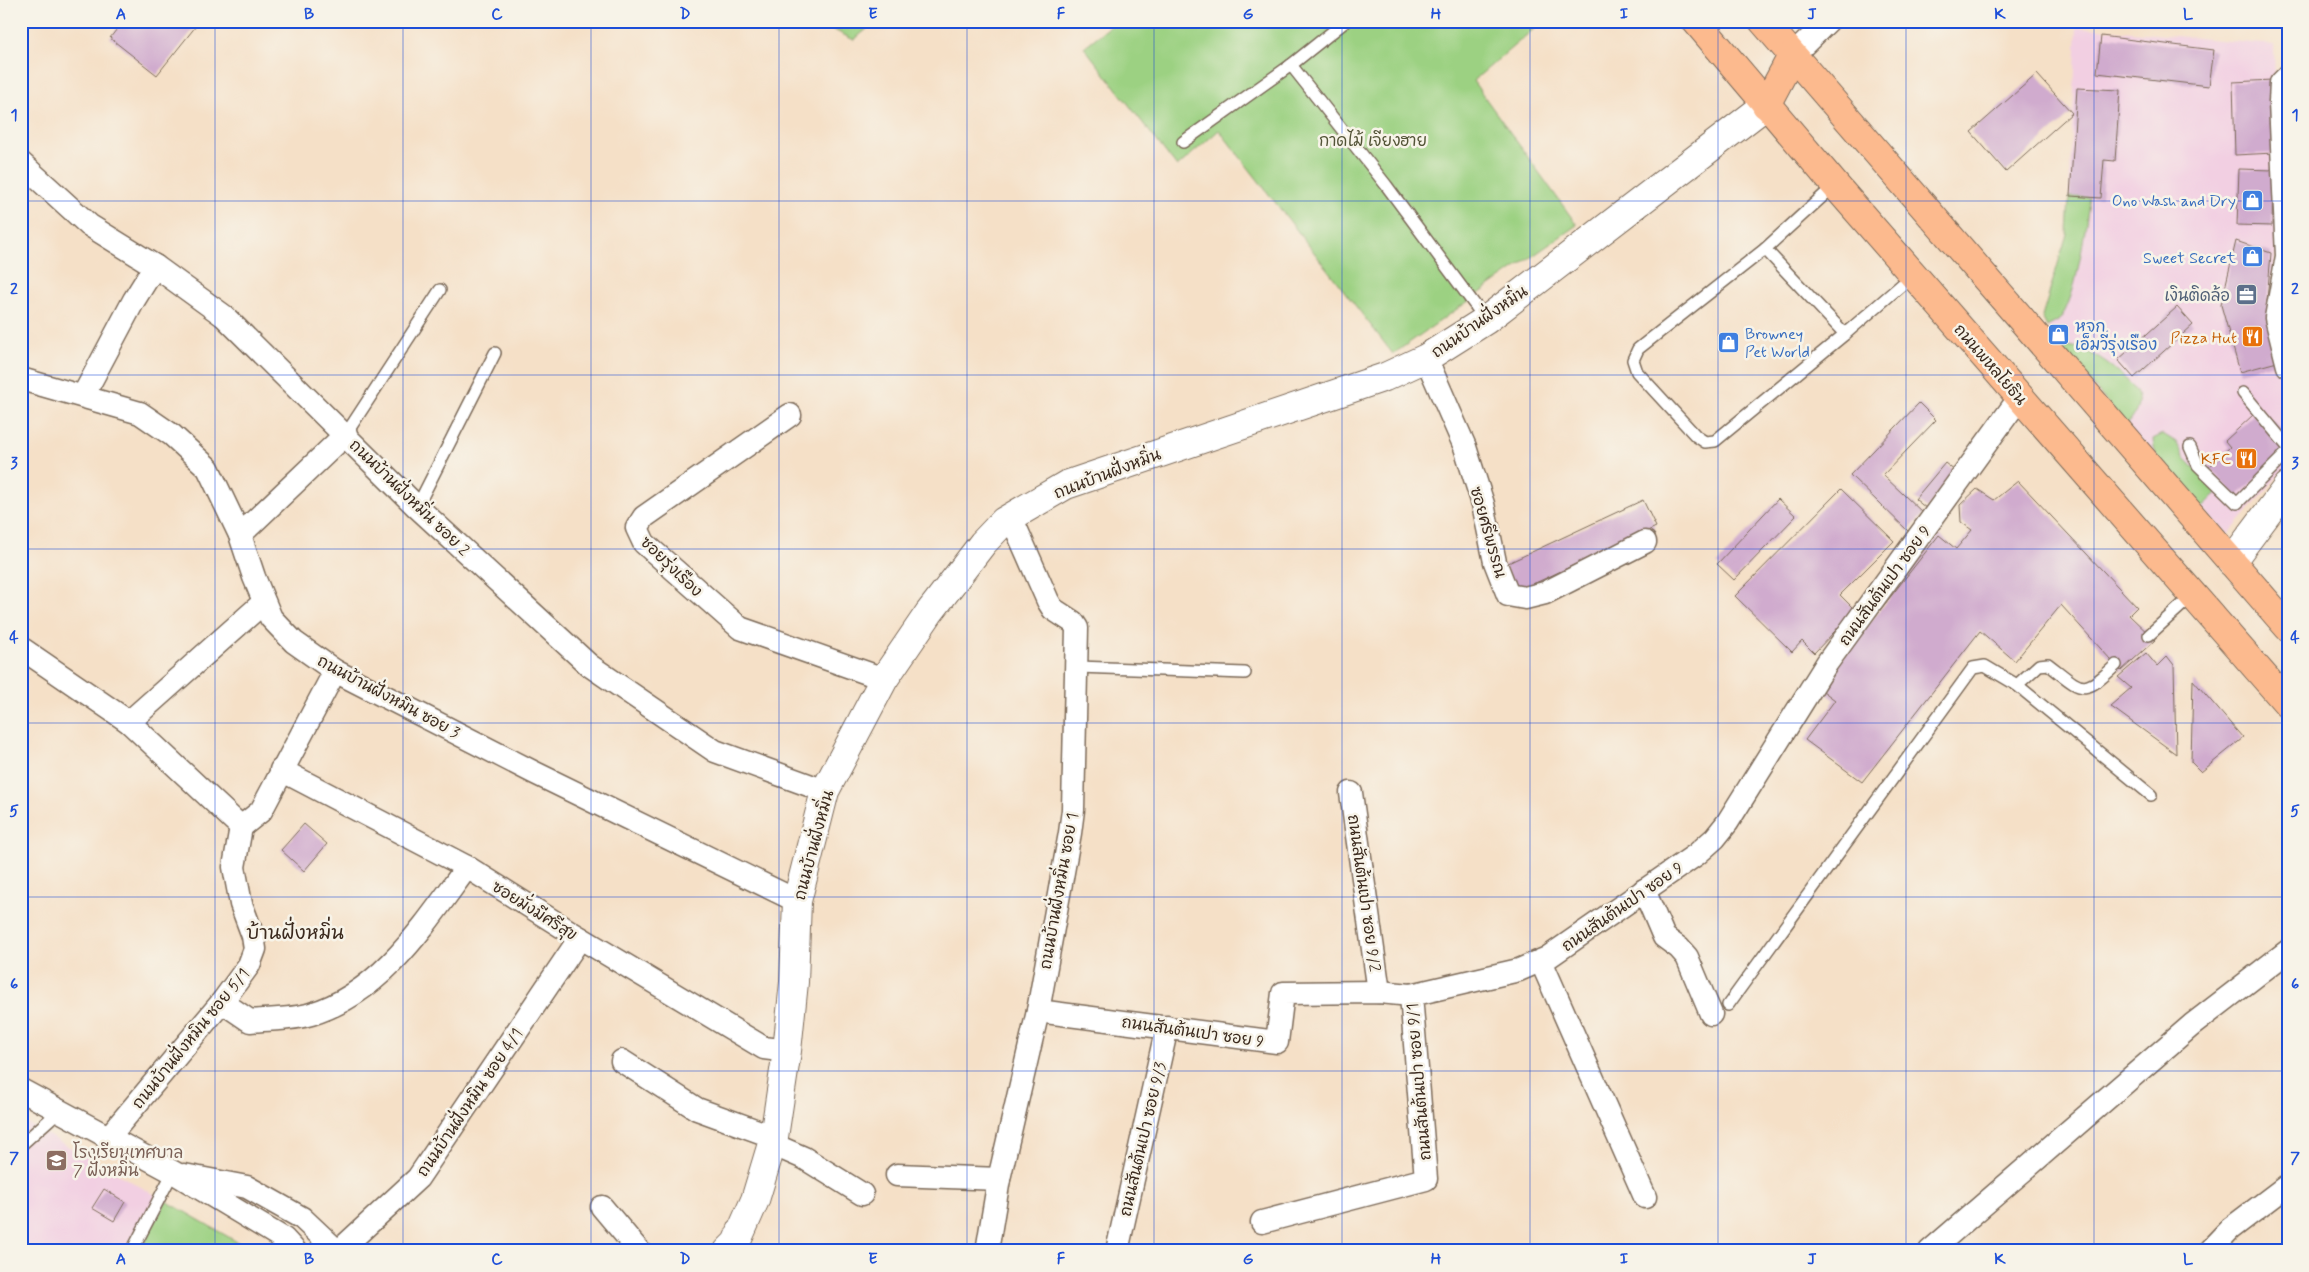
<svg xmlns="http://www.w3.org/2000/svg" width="2309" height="1272" font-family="Mynerve,'Playpen Sans Thai',sans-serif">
	<rect width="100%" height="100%" fill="#f7f3e8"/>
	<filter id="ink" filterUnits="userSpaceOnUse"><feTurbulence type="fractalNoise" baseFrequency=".02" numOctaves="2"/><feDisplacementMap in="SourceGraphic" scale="10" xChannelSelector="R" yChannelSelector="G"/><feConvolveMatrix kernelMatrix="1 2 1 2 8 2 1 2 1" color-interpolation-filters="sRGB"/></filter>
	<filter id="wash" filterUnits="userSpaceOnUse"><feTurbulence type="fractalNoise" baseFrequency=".0096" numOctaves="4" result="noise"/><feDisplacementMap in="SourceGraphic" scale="20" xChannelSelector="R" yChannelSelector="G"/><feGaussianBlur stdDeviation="1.12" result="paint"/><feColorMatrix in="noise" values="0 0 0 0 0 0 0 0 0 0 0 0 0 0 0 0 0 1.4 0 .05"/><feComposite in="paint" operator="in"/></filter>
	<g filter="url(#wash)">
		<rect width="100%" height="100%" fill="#f5e0c7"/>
		<g fill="#f2cfe2">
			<path d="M 2077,27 L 2274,45 L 2279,231 L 2270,298 L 2288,385 L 2288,464 L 2228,535 L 2163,469 L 2062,350 L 2042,317 L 2067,234 Z"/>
			<path d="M 21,1120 L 166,1201 L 253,1251 L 21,1251 Z"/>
		</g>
		<g fill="#9cd182" stroke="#6c7e50">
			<path d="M 816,21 L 876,21 L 854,40 Z"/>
			<path d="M 1117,21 L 1543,21 L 1473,81 L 1577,225 L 1393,354 L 1219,130 L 1177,167 L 1084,47 Z"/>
			<path d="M 2069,197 L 2090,197 C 2085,225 2077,303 2058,321 C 2055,323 2050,325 2047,327 L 2042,317 L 2067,234 Z"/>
			<path d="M 2060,346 C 2066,347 2074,346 2079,348 C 2095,353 2135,381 2138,397 C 2140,408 2133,418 2126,425 Z"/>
			<path d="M 2163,434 L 2176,442 L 2185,458 L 2218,492 L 2202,508 C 2183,488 2154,468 2153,439 Z"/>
			<path d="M 166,1201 L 253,1251 L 140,1251 Z"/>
		</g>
		<g id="blocks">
			<g fill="#d0abce">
				<path d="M 123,21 L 200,21 L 157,75 L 110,38 Z"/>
				<path d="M 2101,36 L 2214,50 L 2209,86 L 2097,73 Z"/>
				<path d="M 2037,74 L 2072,113 L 2006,172 L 1971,132 Z"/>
				<path d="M 2272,80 L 2274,153 L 2235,155 L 2233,82 Z"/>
				<path d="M 2077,88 L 2120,90 L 2115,161 L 2104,160 L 2101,198 L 2070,196 Z"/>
				<path d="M 2239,169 L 2273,170 L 2272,226 L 2237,225 Z"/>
				<path d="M 2236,241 L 2271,253 L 2267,301 L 2281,361 L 2240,372 L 2221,305 Z"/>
				<path d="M 2177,307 L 2193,325 L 2134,378 L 2118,360 Z"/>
				<path d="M 1919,403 L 1936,420 L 1883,475 L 1924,514 L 1908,531 L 1850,475 Z"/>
				<path d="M 2253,415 L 2266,428 L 2273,421 L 2284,433 L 2277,440 L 2286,450 L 2237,496 L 2209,467 L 2230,447 L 2225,441 Z"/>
				<path d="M 1945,463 L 1955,471 L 1927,509 L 1915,499 Z"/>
				<path d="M 2018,481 L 2137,607 L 2129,615 L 2155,640 L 2121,671 L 2061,605 L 2015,661 L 1980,631 L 1862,782 L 1805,740 L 1835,700 L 1819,688 L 1939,535 L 1956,549 L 1972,530 L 1961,522 L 1960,505 L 1977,489 L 1994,500 Z"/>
				<path d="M 1841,489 L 1894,541 L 1840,595 L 1855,610 L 1814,653 L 1802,641 L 1792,652 L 1735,596 Z"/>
				<path d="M 1778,499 L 1796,516 L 1734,580 L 1717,564 Z"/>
				<path d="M 1643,500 L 1656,527 L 1516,592 L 1504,565 Z"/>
				<path d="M 2146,653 L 2157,666 L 2167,656 L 2174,665 L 2176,754 L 2110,706 L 2131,688 L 2118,677 Z"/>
				<path d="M 2193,680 L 2243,738 L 2201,772 L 2191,762 Z"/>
				<path d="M 304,824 L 327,844 L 304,871 L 281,850 Z"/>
				<path d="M 104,1189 L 125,1202 L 114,1221 L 92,1208 Z"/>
			</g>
		</g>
	</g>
	<g filter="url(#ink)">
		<use href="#blocks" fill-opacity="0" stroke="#7c6a59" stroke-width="1"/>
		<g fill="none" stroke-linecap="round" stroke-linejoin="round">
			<defs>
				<g id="service">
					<path d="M 1291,65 L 1386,185 L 1486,320"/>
					<path d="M 1183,142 L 1291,65 L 1346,21"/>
					<path d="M 1835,185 L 1765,249 L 1845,334 L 1913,275"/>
					<path d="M 1765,249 L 1638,349 L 1633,360 L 1637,372 L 1696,436 L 1705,442 L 1715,441 L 1845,334"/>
					<path d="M 2243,393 L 2288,447"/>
					<path d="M 346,434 L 440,290"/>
					<path d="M 2190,447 L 2198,465 L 2237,503 L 2288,452"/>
					<path d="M 417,507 L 495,353"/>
					<path d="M 2149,635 L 2193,595"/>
					<path d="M 1078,667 L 1245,673"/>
					<path d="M 2017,685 L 2151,795"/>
					<path d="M 1728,1005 L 1973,668 L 1985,666 L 2017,685 L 2039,665 L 2048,664 C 2083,691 2082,697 2116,665"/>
					<path d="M 21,1145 L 59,1111"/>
					<path d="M 132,1251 L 173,1172"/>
				</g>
				<g id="minor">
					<path d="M 1792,56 L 1828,21"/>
					<path d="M 2288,76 L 2281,83 L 2280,102 L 2287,256 L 2276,318 L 2288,366"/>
					<path d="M 21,163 L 89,225 L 155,266 L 224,316 L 417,507 L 589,665 L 715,751 L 825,791"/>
					<path d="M 1426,358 L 1465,447 L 1483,504 L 1495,562 L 1508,595 L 1525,598 L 1545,593 L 1645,542"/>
					<path d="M 21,379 L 140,413 L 172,435 L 208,468 L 240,535 L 254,577 L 271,618 L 294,642 L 335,671 L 533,772 L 797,901"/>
					<path d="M 83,396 L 134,300 L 155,266"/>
					<path d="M 790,415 L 644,517 L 637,528 L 644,543 L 740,628 L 884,679"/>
					<path d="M 240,535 L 346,434"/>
					<path d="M 21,648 L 129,722 L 241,827 L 234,867 L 241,904 L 253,936 L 255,949 L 249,965 L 222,1002 L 107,1139"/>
					<path d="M 129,722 L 264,602"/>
					<path d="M 281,770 L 467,867 L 572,933 L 764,1048 L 787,1051"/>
					<path d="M 1351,793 L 1379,992"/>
					<path d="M 241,827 L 261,811 L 335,671"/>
					<path d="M 1644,890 L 1664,937 L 1679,948 L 1687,957 L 1711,1014"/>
					<path d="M 1541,961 L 1645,1197"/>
					<path d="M 222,1002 L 250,1021 C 269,1019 292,1020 311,1014 C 382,993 425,924 467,867"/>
					<path d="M 1038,1011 L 1277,1042 L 1283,993 L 1379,992 L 1411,995 L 1519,970 L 1547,958 L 1697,854 L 1715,838 L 1727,823 L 1827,663 L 2020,397"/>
					<path d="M 622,1061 L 697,1109 L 774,1137"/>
					<path d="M 21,1090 L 173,1172 L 284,1239 L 295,1251"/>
					<path d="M 772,1144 L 804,1158 L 862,1194"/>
					<path d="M 184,1175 L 247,1187 L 302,1218 L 337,1251"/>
					<path d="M 897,1175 L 999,1179"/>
					<path d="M 602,1207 L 639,1251"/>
					<path d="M 1262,1222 L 1426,1179 L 1411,995"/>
					<path d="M 339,1251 L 418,1178 L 580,938"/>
					<path d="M 987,1251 L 999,1179 L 1038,1011 L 1070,833 L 1073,810 L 1077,628 L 1073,622 L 1053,609 L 1048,601 L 1011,517"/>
					<path d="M 1117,1251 L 1167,1027"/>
					<path d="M 1930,1251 L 2192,1025 L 2288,951"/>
					<path d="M 2209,1251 L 2230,1229 L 2288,1185"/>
				</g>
				<g id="tertiary">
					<path d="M 2231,562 L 2288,486"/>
					<path d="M 728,1251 L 736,1243 L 755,1200 L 774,1137 L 787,1051 L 794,982 L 797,901 L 825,791 L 884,679 L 929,613 L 983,543 L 1004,521 L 1066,485 L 1385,377 L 1426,358 L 1486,320 L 1766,105"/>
				</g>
				<g id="primary">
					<path d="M 1696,21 L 1835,185 L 2288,704"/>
					<path d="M 1763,21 L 2288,627"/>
					<path d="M 1766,105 L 1792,56"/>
				</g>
			</defs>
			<use href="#service" stroke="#7c6a59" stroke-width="14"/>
			<use href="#minor" stroke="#7c6a59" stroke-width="25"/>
			<use href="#tertiary" stroke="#7c6a59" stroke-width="30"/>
			<use href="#primary" stroke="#7c6a59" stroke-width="30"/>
			<use href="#service" stroke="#fff" stroke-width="11"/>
			<use href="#minor" stroke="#fff" stroke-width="22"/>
			<use href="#tertiary" stroke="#fff" stroke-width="28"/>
			<use href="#primary" stroke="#fcba8e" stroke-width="28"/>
		</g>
	</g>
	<path fill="none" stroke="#1d4ed8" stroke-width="1" stroke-opacity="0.55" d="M 215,21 L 215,1251M 403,21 L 403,1251M 591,21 L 591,1251M 779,21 L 779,1251M 967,21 L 967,1251M 1154,21 L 1154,1251M 1342,21 L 1342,1251M 1530,21 L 1530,1251M 1718,21 L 1718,1251M 1906,21 L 1906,1251M 2094,21 L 2094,1251M 21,201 L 2288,201M 21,375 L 2288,375M 21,549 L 2288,549M 21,723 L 2288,723M 21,897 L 2288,897M 21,1071 L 2288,1071"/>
	<defs>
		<symbol id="shop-square" viewBox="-11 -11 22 22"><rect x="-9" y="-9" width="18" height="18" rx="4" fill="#3f7fe0" stroke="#f7f3e8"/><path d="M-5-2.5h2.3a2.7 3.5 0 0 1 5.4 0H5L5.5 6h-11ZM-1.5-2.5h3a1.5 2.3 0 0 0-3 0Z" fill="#fff"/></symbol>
		<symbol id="office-square" viewBox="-11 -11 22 22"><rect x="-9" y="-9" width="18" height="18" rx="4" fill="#5c6f8a" stroke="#f7f3e8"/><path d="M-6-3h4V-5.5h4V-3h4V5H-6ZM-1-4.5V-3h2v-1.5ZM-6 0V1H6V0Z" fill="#fff"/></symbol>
		<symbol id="restaurant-square" viewBox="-11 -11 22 22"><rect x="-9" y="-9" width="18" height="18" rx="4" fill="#e8710a" stroke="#f7f3e8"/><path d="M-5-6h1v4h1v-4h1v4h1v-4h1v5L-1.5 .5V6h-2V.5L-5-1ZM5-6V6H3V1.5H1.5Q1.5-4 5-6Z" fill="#fff"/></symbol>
		<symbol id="school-square" viewBox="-11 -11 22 22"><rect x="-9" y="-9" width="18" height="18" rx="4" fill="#8d6e63" stroke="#f7f3e8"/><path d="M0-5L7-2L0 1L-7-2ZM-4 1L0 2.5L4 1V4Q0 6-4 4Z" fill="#fff"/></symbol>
	</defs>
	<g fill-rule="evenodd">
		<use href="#shop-square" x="2240" y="188" width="25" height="25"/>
		<use href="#shop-square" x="2240" y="244" width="25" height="25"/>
		<use href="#office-square" x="2234" y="282" width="25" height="25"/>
		<use href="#shop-square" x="2046" y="322" width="25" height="25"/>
		<use href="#restaurant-square" x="2240" y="324" width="25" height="25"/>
		<use href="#shop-square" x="1716" y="330" width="25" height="25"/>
		<use href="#restaurant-square" x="2234" y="446" width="25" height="25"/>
		<use href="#school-square" x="44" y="1148" width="25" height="25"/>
	</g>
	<g text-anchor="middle" stroke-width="5" stroke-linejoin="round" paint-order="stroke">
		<g font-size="16" fill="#535437" stroke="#f7f3e8">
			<text x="1373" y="146">กาดไม้ เจียงฮาย</text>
		</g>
		<g font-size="16" fill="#366cbe" stroke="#f7f3e8" text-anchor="end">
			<text x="2236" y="206">Ono Wash and Dry</text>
			<text x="2236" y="263">Sweet Secret</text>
			<text x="2075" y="332" text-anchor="start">หจก.<tspan x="2075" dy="18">เอ็มวีรุ่งเรือง</tspan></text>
			<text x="1745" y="339" text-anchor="start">Browney<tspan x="1745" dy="18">Pet World</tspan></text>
		</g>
		<g font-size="16" fill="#4e5e75" stroke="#f7f3e8" text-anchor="end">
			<text x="2230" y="301">เงินติดล้อ</text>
		</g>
		<g font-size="16" fill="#3b2a1e" stroke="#f7f3e8">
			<text transform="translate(1479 321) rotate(-35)" y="6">ถนนบ้านฝั่งหมิ่น</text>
			<text transform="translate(1991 364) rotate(49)" y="6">ถนนพหลโยธิน</text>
			<text transform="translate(1107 473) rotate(-21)" y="6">ถนนบ้านฝั่งหมิ่น</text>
			<text transform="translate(410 497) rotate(44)" y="6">ถนนบ้านฝั่งหมิ่น ซอย 2</text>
			<text transform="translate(1489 532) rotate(74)" y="6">ซอยศรีพรรณ</text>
			<text transform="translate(672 566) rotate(44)" y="6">ซอยรุ่งเรือง</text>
			<text transform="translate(1884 585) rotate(-54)" y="6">ถนนสันต้นเปา ซอย 9</text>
			<text transform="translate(389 696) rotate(28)" y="6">ถนนบ้านฝั่งหมิน ซอย 3</text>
			<text transform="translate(813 845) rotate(-75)" y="6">ถนนบ้านฝั่งหมิ่น</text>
			<text transform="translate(1058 891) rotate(-80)" y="6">ถนนบ้านฝั่งหมิ่น ซอย 1</text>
			<text transform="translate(1365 893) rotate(82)" y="6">ถนนสันต้นเปา ซอย 9/2</text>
			<text transform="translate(1622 906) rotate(-35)" y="6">ถนนสันต้นเปา ซอย 9</text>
			<text transform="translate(535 910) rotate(32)" y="6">ซอยมั่งมีศรีสุข</text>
			<text transform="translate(1193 1031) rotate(8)" y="6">ถนนสันต้นเปา ซอย 9</text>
			<text transform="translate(190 1038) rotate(-51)" y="6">ถนนบ้านฝั่งหมิน ซอย 5/1</text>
			<text transform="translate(1418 1082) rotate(-95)" y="6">ถนนสันต้นเปา ซอย 9/1</text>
			<text transform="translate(469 1102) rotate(-56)" y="6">ถนนบ้านฝั่งหมิน ซอย 4/1</text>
			<text transform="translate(1142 1139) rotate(-77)" y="6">ถนนสันต้นเปา ซอย 9/3</text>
		</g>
		<g font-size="16" fill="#c56008" stroke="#f7f3e8" text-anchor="end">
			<text x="2237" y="343">Pizza Hut</text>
			<text x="2231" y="464">KFC</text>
		</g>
		<g font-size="16" fill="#785e54" stroke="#f7f3e8" text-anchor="start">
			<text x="73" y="1158">โรงเรียนเทศบาล<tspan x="73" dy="18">7 ฝั่งหมิ่น</tspan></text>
		</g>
		<g font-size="19" fill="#3b2a1e" stroke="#f7f3e8">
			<text x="295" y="939">บ้านฝั่งหมิ่น</text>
		</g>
	</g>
	<rect width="2309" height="1272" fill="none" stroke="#f7f3e8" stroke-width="55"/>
	<rect x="28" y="28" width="2254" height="1216" fill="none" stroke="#1d4ed8" stroke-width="2"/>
	<g font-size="16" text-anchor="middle" font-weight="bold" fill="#1d4ed8">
		<text x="121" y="19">A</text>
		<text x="309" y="19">B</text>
		<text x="497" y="19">C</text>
		<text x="685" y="19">D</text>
		<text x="873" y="19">E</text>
		<text x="1061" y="19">F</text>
		<text x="1248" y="19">G</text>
		<text x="1436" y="19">H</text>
		<text x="1624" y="19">I</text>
		<text x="1812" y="19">J</text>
		<text x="2000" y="19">K</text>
		<text x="2188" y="19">L</text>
		<text x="14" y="120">1</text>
		<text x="2295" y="120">1</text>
		<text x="14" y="294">2</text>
		<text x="2295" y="294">2</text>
		<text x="14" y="468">3</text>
		<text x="2295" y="468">3</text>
		<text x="14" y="642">4</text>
		<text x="2295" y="642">4</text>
		<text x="14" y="816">5</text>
		<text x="2295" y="816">5</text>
		<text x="14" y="989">6</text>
		<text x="2295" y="989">6</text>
		<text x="14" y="1163">7</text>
		<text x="2295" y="1163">7</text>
		<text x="121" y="1264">A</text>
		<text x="309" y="1264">B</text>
		<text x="497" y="1264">C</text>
		<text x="685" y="1264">D</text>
		<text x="873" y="1264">E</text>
		<text x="1061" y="1264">F</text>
		<text x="1248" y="1264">G</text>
		<text x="1436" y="1264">H</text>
		<text x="1624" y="1264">I</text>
		<text x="1812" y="1264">J</text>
		<text x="2000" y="1264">K</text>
		<text x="2188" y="1264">L</text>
	</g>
</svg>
